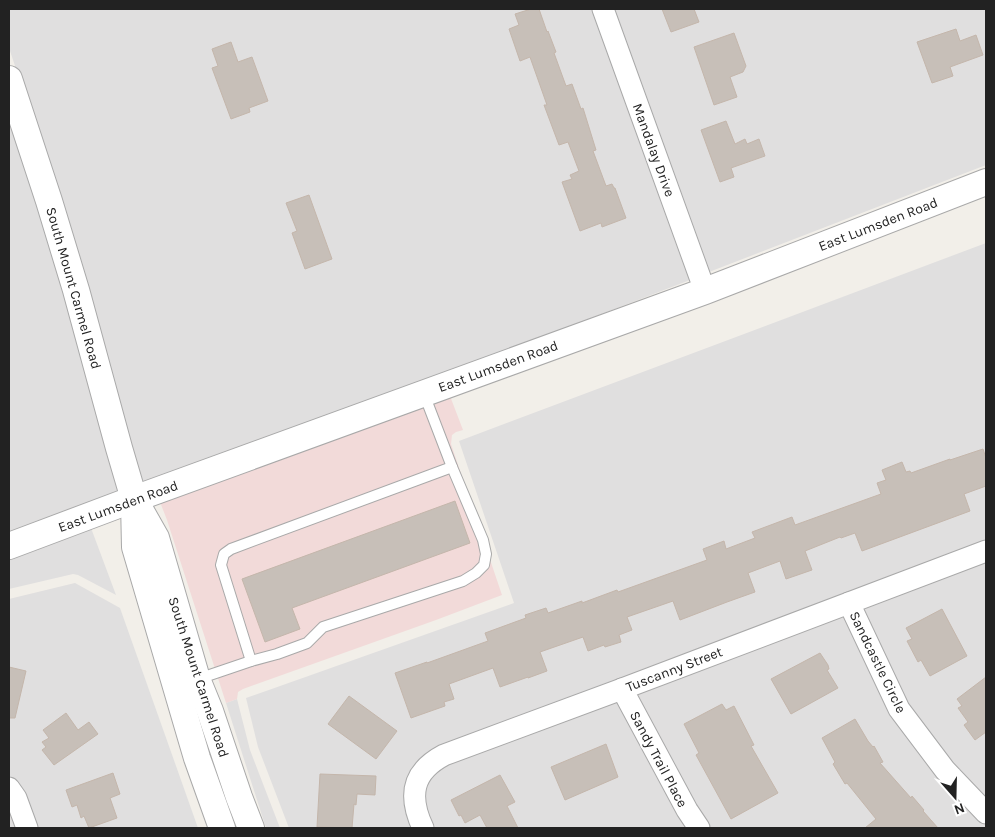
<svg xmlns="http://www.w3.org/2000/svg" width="995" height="837" font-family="Karla,sans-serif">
	<rect width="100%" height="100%" fill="#f2efe9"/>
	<g fill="#e0dfdf">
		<path d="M 9,9 L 592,9 L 690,280 L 466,366 L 141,485 L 59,197 L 9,48 Z"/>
		<path d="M 613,9 L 986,9 L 986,165 L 709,272 Z"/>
		<path d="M 9,112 L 40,203 L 122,492 L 9,535 Z"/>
		<path d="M 986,243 L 986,828 L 289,828 L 258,747 L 246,698 L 514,603 L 459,441 Z"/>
		<path d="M 91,528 L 116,595 L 78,575 L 73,574 L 9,589 L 9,559 Z"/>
		<path d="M 75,583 L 120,608 L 198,828 L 9,828 L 9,599 Z"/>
		<path d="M 237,699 L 250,750 L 280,828 L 266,828 L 226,703 Z"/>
	</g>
	<path fill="#f2dad9" d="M 450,396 L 463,430 L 456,432 L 452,435 L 451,444 L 502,595 L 436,620 L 243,689 L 238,692 L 237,699 L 226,703 L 167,520 L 160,502 Z"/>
	<g fill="#c7bfb8" stroke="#c4b6ab">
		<path d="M 531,9 L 539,9 L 547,32 L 548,31 L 556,52 L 554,53 L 566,86 L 572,84 L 581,109 L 583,108 L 596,150 L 593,151 L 606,186 L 612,184 L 614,188 L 615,188 L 626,218 L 602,227 L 601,223 L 580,231 L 562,182 L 572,179 L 570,175 L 579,171 L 568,142 L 559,145 L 544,105 L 547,105 L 530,57 L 520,61 L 509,29 L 519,25 L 515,14 Z"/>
		<path d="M 662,9 L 694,9 L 699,22 L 671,32 Z"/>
		<path d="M 956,29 L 960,41 L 976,35 L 983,55 L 950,67 L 953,76 L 932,83 L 917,42 Z"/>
		<path d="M 734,33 L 746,66 L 743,72 L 730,77 L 737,97 L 714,105 L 694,47 Z"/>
		<path d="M 231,42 L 238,62 L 252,57 L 268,101 L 249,108 L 250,112 L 231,119 L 212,68 L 218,66 L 212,49 Z"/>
		<path d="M 726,121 L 735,144 L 745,139 L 747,144 L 759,139 L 765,156 L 731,168 L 734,177 L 720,182 L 701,130 Z"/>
		<path d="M 309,195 L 332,259 L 305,269 L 292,233 L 297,231 L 286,203 Z"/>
		<path d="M 983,449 L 986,458 L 986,486 L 964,494 L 970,511 L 862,551 L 855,533 L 841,538 L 840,537 L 805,551 L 812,570 L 786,579 L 780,561 L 748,573 L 755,592 L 727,602 L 680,620 L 673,601 L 627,617 L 632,630 L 619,635 L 621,642 L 605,647 L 604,645 L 588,651 L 583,637 L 540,652 L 547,671 L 528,678 L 528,677 L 500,687 L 493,668 L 449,684 L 454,699 L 444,702 L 445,706 L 411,718 L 395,673 L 427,662 L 427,663 L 488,641 L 485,633 L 526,618 L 525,615 L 546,608 L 548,613 L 582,601 L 582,603 L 617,590 L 618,592 L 707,560 L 703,549 L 724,541 L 726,549 L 755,538 L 752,532 L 792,517 L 795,525 L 881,494 L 877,483 L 886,480 L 882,470 L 902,462 L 906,472 L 910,471 L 911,473 L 950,459 L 950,460 Z"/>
		<path d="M 455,501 L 470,543 L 292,608 L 300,629 L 265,642 L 242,579 Z"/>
		<path d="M 942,609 L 967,656 L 930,676 L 921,660 L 918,662 L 907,641 L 912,639 L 906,628 Z"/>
		<path d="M 820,653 L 828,665 L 829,669 L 827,670 L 838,688 L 791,714 L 771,679 Z"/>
		<path d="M 9,667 L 26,671 L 15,718 L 9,718 Z"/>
		<path d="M 986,677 L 986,732 L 975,740 L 964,725 L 968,722 L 958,708 L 962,706 L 957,699 Z"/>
		<path d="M 349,696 L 397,731 L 376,759 L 328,724 Z"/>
		<path d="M 722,704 L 726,710 L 734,706 L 754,745 L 751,746 L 778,793 L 731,819 L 696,755 L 699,753 L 684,724 Z"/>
		<path d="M 66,713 L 78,730 L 89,722 L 98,734 L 54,765 L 42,750 L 46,747 L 42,742 L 49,738 L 43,730 Z"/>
		<path d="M 855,719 L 868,741 L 873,747 L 874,746 L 883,762 L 880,763 L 911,798 L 912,796 L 924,810 L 923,811 L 938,828 L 865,828 L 876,819 L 847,783 L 845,784 L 833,764 L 835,762 L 822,738 Z"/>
		<path d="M 606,744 L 618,777 L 565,800 L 551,767 Z"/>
		<path d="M 113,773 L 120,794 L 110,798 L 117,818 L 89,828 L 84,816 L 81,818 L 77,805 L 72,807 L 66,790 Z"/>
		<path d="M 320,774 L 376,776 L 375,795 L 357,794 L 356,805 L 354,804 L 352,828 L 317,827 Z"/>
		<path d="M 500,775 L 515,802 L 507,806 L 518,828 L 487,828 L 480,815 L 465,823 L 461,815 L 459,816 L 451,800 Z"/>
	</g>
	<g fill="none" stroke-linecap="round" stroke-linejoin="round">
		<defs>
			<g id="service">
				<path d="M 251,661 L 221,565 L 224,554 L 231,549 L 452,467"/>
				<path d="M 198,679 L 251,661 L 277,654 L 307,643 L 323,627 L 463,581 L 476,573 L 484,565 L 486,554 L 483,540 L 452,467 L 424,394"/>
			</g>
			<g id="minor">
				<path d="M 603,9 L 705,291"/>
				<path d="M 849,603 L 899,709 L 945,770 L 986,813"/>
				<path d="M 622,689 L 687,810 L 699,828"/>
				<path d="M 9,788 L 16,798 L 27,828"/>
				<path d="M 423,828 C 408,796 412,772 444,755 L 622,689 L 986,551"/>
			</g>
			<g id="tertiary">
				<path d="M 9,79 L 49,201 L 76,290 L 119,448 L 134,499 L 156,538 L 197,679 L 210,711 L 239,797 L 251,828"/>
				<path d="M 134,502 L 135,547 L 197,758 L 222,828"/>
				<path d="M 9,546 L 134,499 L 705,291 L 986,182"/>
			</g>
		</defs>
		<use href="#service" stroke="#a9a9a9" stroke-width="12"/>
		<use href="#minor" stroke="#a9a9a9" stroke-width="23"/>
		<use href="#tertiary" stroke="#a9a9a9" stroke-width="28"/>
		<use href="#service" stroke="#fff" stroke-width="10"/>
		<use href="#minor" stroke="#fff" stroke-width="21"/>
		<use href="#tertiary" stroke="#fff" stroke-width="26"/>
	</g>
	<g text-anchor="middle" stroke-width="4" stroke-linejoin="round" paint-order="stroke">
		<g font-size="14" fill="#222" stroke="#fff">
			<text transform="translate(654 150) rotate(70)" y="5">Mandalay Drive</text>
			<text transform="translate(878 224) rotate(-21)" y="5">East Lumsden Road</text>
			<text transform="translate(74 288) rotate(74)" y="5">South Mount Carmel Road</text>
			<text transform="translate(498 366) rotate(-20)" y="5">East Lumsden Road</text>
			<text transform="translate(118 506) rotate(-20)" y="5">East Lumsden Road</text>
			<text transform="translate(878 662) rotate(64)" y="5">Sandcastle Circle</text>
			<text transform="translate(674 669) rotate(-21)" y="5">Tuscanny Street</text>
			<text transform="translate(199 677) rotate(72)" y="5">South Mount Carmel Road</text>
			<text transform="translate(659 759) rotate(62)" y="5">Sandy Trail Place</text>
		</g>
	</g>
	<rect width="995" height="837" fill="none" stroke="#222222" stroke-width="20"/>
	<g transform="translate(955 797) rotate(160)" stroke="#ffffff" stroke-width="4" paint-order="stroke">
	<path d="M0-4L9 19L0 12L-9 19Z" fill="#222222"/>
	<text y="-8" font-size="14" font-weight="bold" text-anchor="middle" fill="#222222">N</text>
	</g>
</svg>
